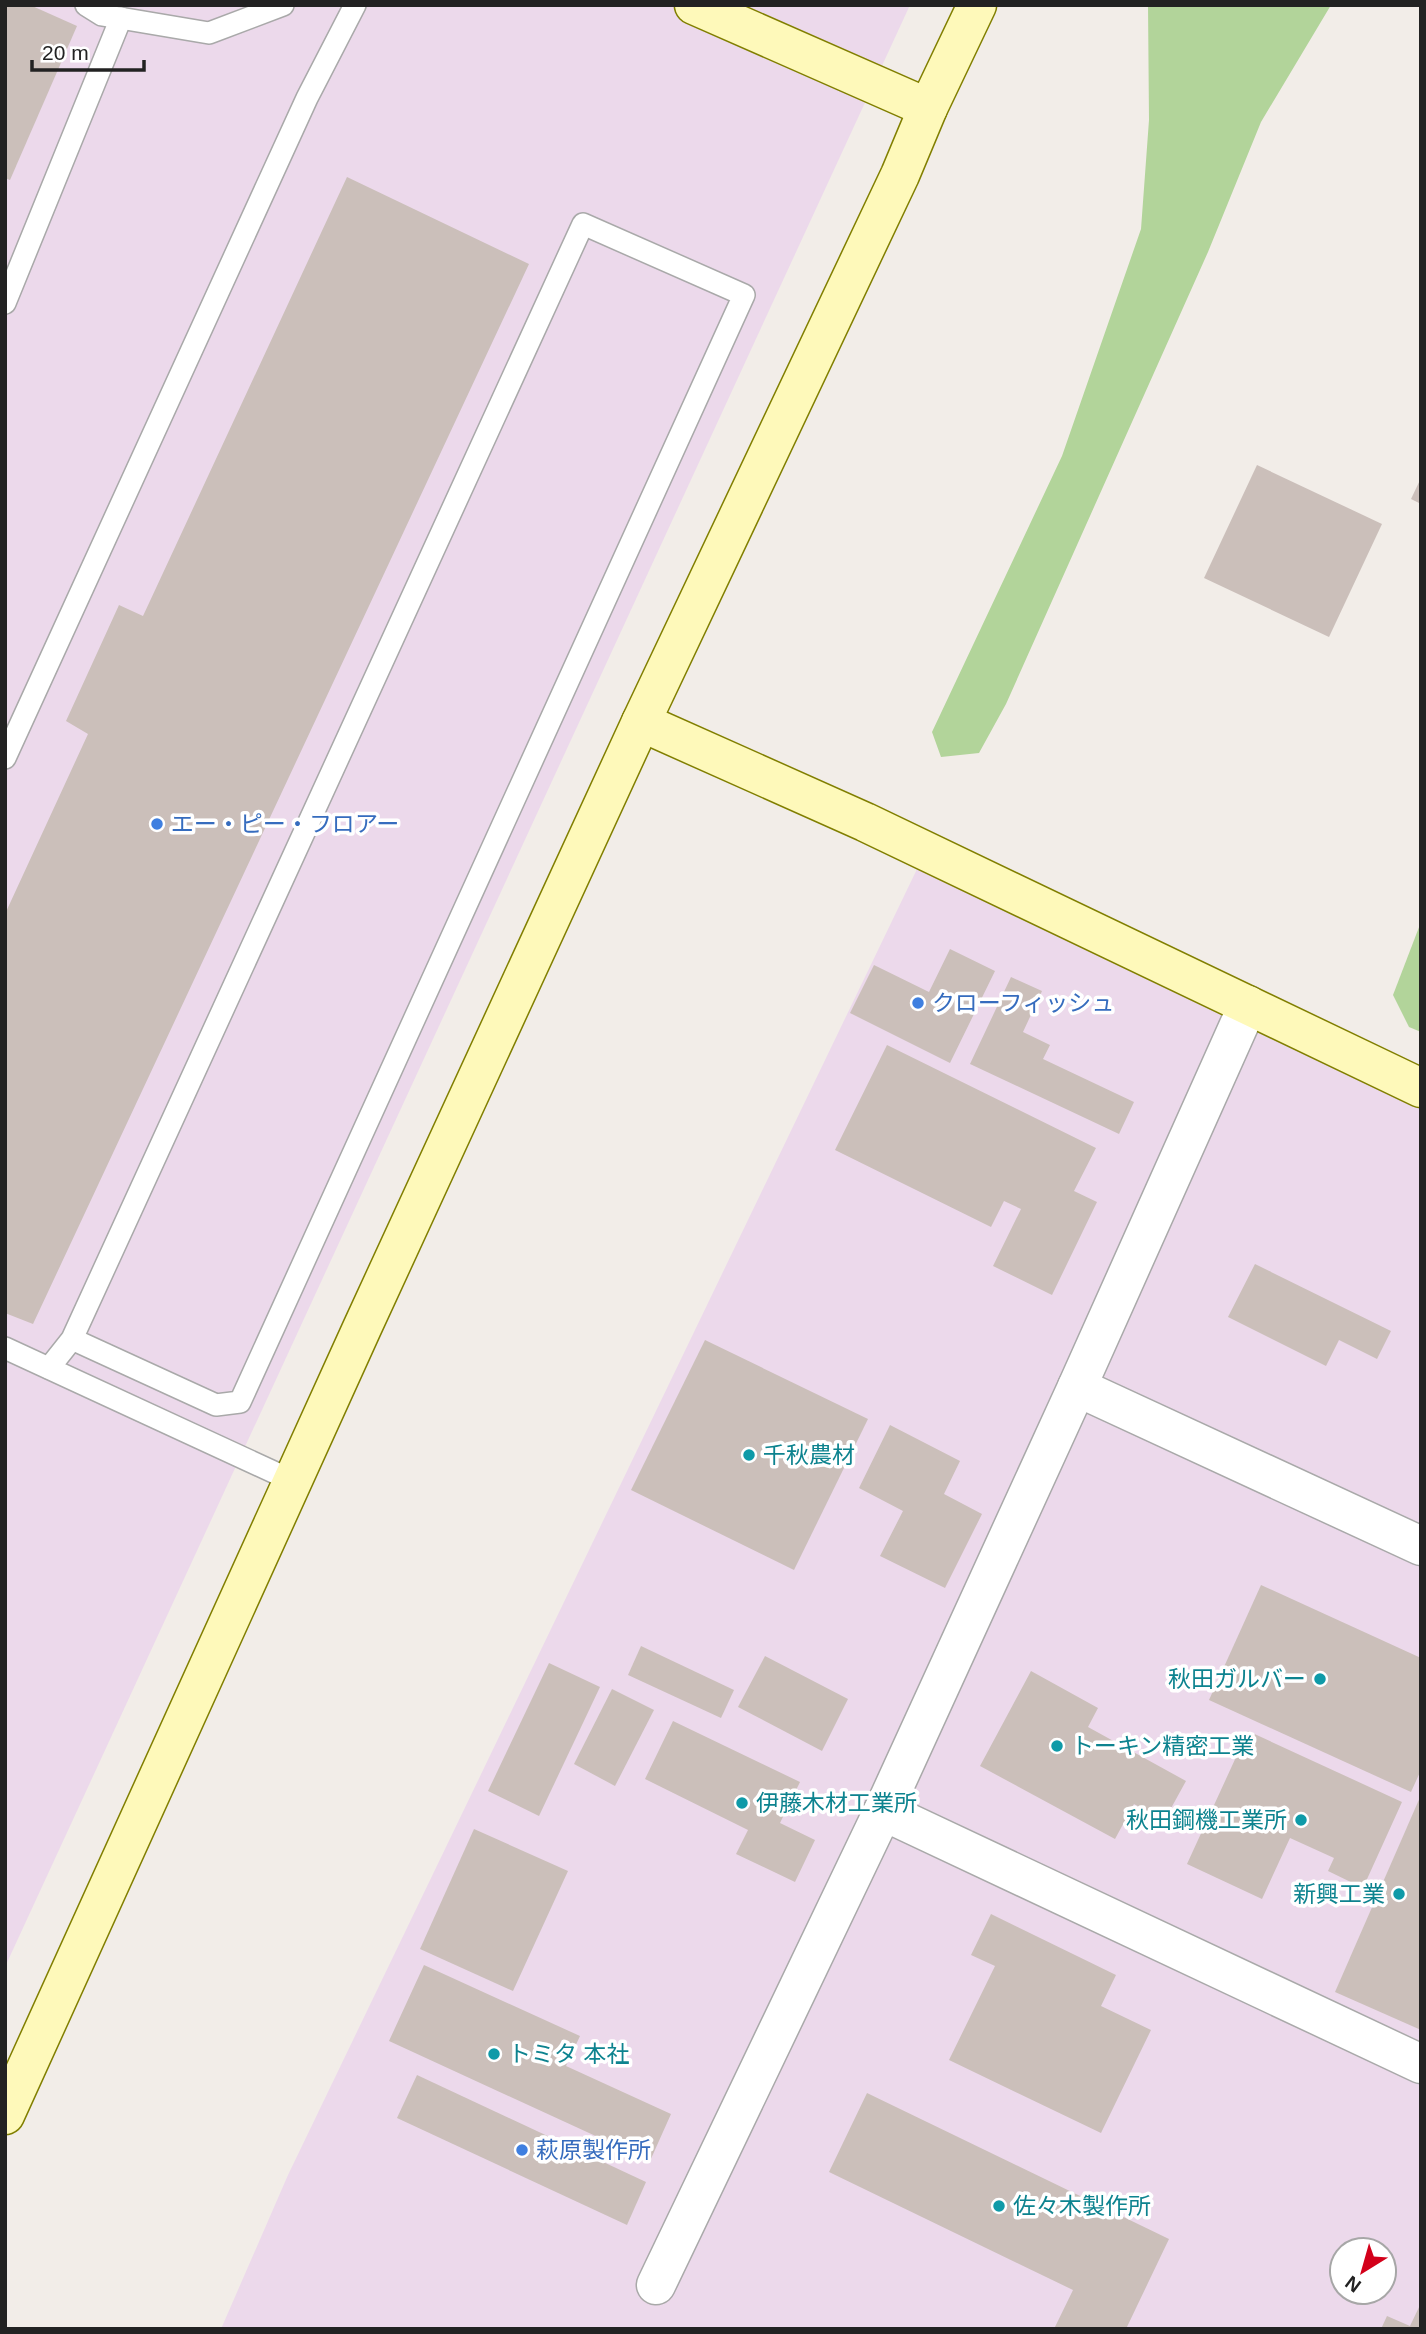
<svg xmlns="http://www.w3.org/2000/svg" width="1426" height="2334" font-family="Arial,'Noto Sans JP',sans-serif">
	<rect width="100%" height="100%" fill="#f2ede8"/>
	<g fill="#ecd9eb" fill-rule="evenodd">
		<path d="M 5,5 L 910,5 L 5,1967 Z"/>
		<path d="M 918,867 L 1421,1104 L 1421,2329 L 221,2329 L 288,2175 ZM 1342,2250 L 1384,2250 L 1384,2292 L 1342,2292 Z"/>
	</g>
	<g fill="#b2d49a">
		<path d="M 1148,5 L 1331,5 L 1261,122 L 1208,252 L 1006,704 L 979,753 L 941,757 L 932,732 L 1062,456 L 1141,229 L 1149,120 Z"/>
		<path d="M 1421,922 L 1421,1032 L 1409,1027 L 1393,995 Z"/>
	</g>
	<g fill="#cbbfba">
		<path d="M 5,5 L 30,5 L 77,26 L 10,180 L 5,178 Z"/>
		<path d="M 347,177 L 529,264 L 33,1324 L 5,1313 L 5,914 L 88,734 L 66,721 L 119,605 L 143,616 Z"/>
		<path d="M 1257,465 L 1382,524 L 1329,637 L 1204,578 Z"/>
		<path d="M 1421,478 L 1421,504 L 1411,499 Z"/>
		<path d="M 950,949 L 995,971 L 950,1063 L 850,1013 L 874,965 L 929,992 Z"/>
		<path d="M 1011,977 L 1042,991 L 1023,1032 L 1050,1045 L 1043,1059 L 1134,1102 L 1119,1134 L 970,1064 Z"/>
		<path d="M 887,1045 L 1096,1148 L 1074,1191 L 1097,1202 L 1052,1295 L 993,1266 L 1021,1209 L 1004,1201 L 991,1227 L 835,1150 Z"/>
		<path d="M 1255,1264 L 1391,1331 L 1377,1359 L 1339,1340 L 1326,1366 L 1228,1317 Z"/>
		<path d="M 705,1340 L 868,1419 L 794,1570 L 631,1490 Z"/>
		<path d="M 890,1425 L 960,1461 L 944,1494 L 982,1514 L 945,1588 L 880,1556 L 903,1511 L 859,1488 Z"/>
		<path d="M 1261,1585 L 1421,1658 L 1421,1770 L 1411,1792 L 1209,1700 Z"/>
		<path d="M 641,1646 L 734,1690 L 721,1718 L 628,1675 Z"/>
		<path d="M 765,1656 L 848,1699 L 822,1751 L 738,1707 Z"/>
		<path d="M 549,1663 L 600,1687 L 539,1816 L 488,1791 Z"/>
		<path d="M 1031,1671 L 1098,1708 L 1088,1727 L 1186,1781 L 1164,1821 L 1134,1804 L 1115,1839 L 980,1766 Z"/>
		<path d="M 612,1689 L 654,1710 L 615,1786 L 574,1764 Z"/>
		<path d="M 673,1721 L 800,1782 L 780,1823 L 815,1840 L 795,1882 L 736,1854 L 748,1830 L 645,1779 Z"/>
		<path d="M 1248,1731 L 1402,1802 L 1363,1888 L 1328,1871 L 1334,1858 L 1290,1838 L 1262,1899 L 1187,1864 Z"/>
		<path d="M 1421,1795 L 1421,2030 L 1335,1992 Z"/>
		<path d="M 474,1829 L 568,1871 L 513,1991 L 420,1949 Z"/>
		<path d="M 991,1914 L 1116,1975 L 1101,2006 L 1151,2030 L 1101,2133 L 949,2060 L 995,1966 L 971,1955 Z"/>
		<path d="M 424,1965 L 580,2036 L 566,2066 L 671,2114 L 650,2161 L 389,2041 Z"/>
		<path d="M 417,2075 L 646,2182 L 627,2225 L 397,2118 Z"/>
		<path d="M 867,2093 L 1169,2239 L 1126,2329 L 1054,2329 L 1073,2290 L 829,2172 Z"/>
		<path d="M 1421,2303 L 1421,2329 L 1381,2329 L 1387,2316 L 1410,2326 Z"/>
	</g>
	<g fill="none" stroke-linecap="round" stroke-linejoin="round">
		<defs>
			<g id="lane">
				<path d="M 86,5 L 102,15 L 209,33 L 283,5"/>
				<path d="M 5,303 L 121,18"/>
				<path d="M 5,758 L 307,98 L 355,5"/>
				<path d="M 5,1348 L 293,1481"/>
				<path d="M 49,1368 L 72,1339 L 583,224 L 744,295 L 240,1402 L 216,1405 L 72,1339"/>
			</g>
			<g id="street">
				<path d="M 1077,1387 L 1421,1546"/>
				<path d="M 883,1811 L 1421,2064"/>
				<path d="M 656,2285 L 883,1811 L 1077,1387 L 1248,1005"/>
			</g>
			<g id="secondary">
				<path d="M 694,5 L 928,108"/>
				<path d="M 641,722 L 865,822 L 1421,1088"/>
				<path d="M 5,2115 L 362,1328 L 641,722 L 900,175 L 928,108 L 977,5"/>
			</g>
		</defs>
		<use href="#lane" stroke="#a9a9a9" stroke-width="24"/>
		<use href="#street" stroke="#a9a9a9" stroke-width="41"/>
		<use href="#secondary" stroke="#817f00" stroke-width="41"/>
		<use href="#lane" stroke="#fff" stroke-width="21"/>
		<use href="#street" stroke="#fff" stroke-width="38"/>
		<use href="#secondary" stroke="#fef9ba" stroke-width="38"/>
	</g>
	<g fill="#3f7fe0" stroke="#fff" stroke-width="2.5">
		<circle cx="157" cy="824" r="7"/>
		<circle cx="918" cy="1003" r="7"/>
		<circle cx="522" cy="2150" r="7"/>
	</g>
	<g fill="#0f9aa8" stroke="#fff" stroke-width="2.5">
		<circle cx="749" cy="1455" r="7"/>
		<circle cx="1320" cy="1679" r="7"/>
		<circle cx="1057" cy="1746" r="7"/>
		<circle cx="742" cy="1803" r="7"/>
		<circle cx="1301" cy="1820" r="7"/>
		<circle cx="1399" cy="1894" r="7"/>
		<circle cx="494" cy="2054" r="7"/>
		<circle cx="999" cy="2206" r="7"/>
	</g>
	<g text-anchor="middle" stroke-width="7" stroke-linejoin="round" paint-order="stroke">
		<g font-size="23" fill="#366cbe" stroke="#fff" text-anchor="start">
			<text x="171" y="832">エー・ピー・フロアー</text>
			<text x="932" y="1011">クローフィッシュ</text>
			<text x="536" y="2158">萩原製作所</text>
		</g>
		<g font-size="23" fill="#0d838f" stroke="#fff" text-anchor="start">
			<text x="763" y="1463">千秋農材</text>
			<text x="1306" y="1687" text-anchor="end">秋田ガルバー</text>
			<text x="1071" y="1754">トーキン精密工業</text>
			<text x="756" y="1811">伊藤木材工業所</text>
			<text x="1287" y="1828" text-anchor="end">秋田鋼機工業所</text>
			<text x="1385" y="1902" text-anchor="end">新興工業</text>
			<text x="508" y="2062">トミタ 本社</text>
			<text x="1013" y="2214">佐々木製作所</text>
		</g>
	</g>
	<rect width="1426" height="2334" fill="none" stroke="#222222" stroke-width="14"/>
	<g transform="translate(1363 2271) rotate(217)"><circle r="33" fill="#ffffff" stroke="#a7a7a7" stroke-width="2"/>
	<path d="M0-5L12 26L0 18L-12 26Z" fill="#d3001a"/>
	<text y="-10" font-size="19" font-weight="bold" text-anchor="middle" fill="#222222">N</text>
	</g>
	<path d="M32 60v10h112v-10" fill="none" stroke="#222222" stroke-width="3.5"/>
	<text x="42" y="60" font-size="21" fill="#222222" stroke="#ffffff" stroke-width="5" paint-order="stroke">20 m</text>
</svg>
